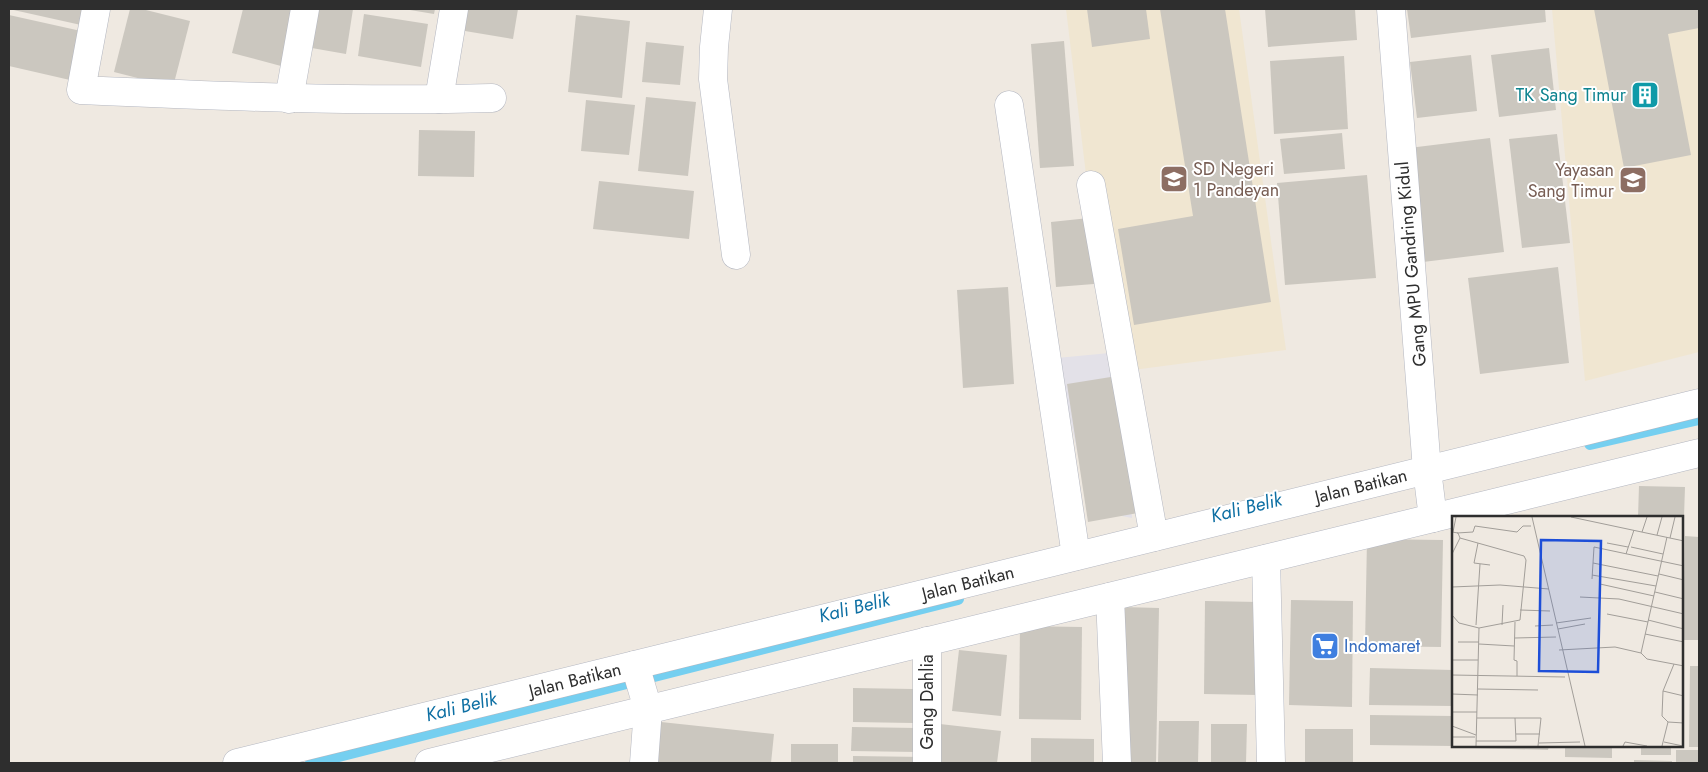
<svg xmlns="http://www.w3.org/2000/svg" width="1708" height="772" font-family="Jost,sans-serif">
	<rect width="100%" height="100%" fill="#efe9e1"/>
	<path fill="#e3e1e8" d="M 1120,352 L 1132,518 L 1090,510 L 1057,358 Z"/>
	<g fill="#f0e6d1">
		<path d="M 1066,9 L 1239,9 L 1286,350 L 1110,373 Z"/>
		<path d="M 1552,9 L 1699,9 L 1699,352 L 1585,381 Z"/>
	</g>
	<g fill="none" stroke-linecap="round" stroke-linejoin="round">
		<g stroke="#75cff0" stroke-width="12">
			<path d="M 1590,444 L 1699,419"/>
			<path d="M 311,763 L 958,599"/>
		</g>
	</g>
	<g fill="#cbc7bf">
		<path d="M 9,9 L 85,9 L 81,25 Z"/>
		<path d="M 130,9 L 142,9 L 190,21 L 173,87 L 114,72 Z"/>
		<path d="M 243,9 L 295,9 L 281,66 L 232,53 Z"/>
		<path d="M 312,9 L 353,9 L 346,54 L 306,47 Z"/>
		<path d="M 404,9 L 435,9 L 434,14 Z"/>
		<path d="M 463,9 L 518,9 L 513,39 L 459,30 Z"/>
		<path d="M 1087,9 L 1146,9 L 1150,39 L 1092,47 Z"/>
		<path d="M 1160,9 L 1225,9 L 1271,302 L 1134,325 L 1118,229 L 1193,216 Z"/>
		<path d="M 1265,9 L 1355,9 L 1357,40 L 1268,47 Z"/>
		<path d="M 1407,9 L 1545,9 L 1546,22 L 1411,38 Z"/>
		<path d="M 1594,9 L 1699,9 L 1699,28 L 1668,34 L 1691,155 L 1624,168 Z"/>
		<path d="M 364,14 L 428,24 L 421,67 L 358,56 Z"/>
		<path d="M 9,15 L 81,31 L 70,80 L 9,66 Z"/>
		<path d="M 576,15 L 630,21 L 622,98 L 568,92 Z"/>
		<path d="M 1064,41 L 1074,166 L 1040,168 L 1031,44 Z"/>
		<path d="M 646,42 L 684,46 L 680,85 L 642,82 Z"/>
		<path d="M 1549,48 L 1556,110 L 1499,117 L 1491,55 Z"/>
		<path d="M 1471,55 L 1477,111 L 1417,118 L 1410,62 Z"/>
		<path d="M 1344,56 L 1348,129 L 1274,134 L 1270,61 Z"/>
		<path d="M 646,97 L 696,102 L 688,176 L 638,171 Z"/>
		<path d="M 586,100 L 635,105 L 629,155 L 581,151 Z"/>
		<path d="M 419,130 L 475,131 L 474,177 L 418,176 Z"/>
		<path d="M 1342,133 L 1345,169 L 1284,174 L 1280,139 Z"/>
		<path d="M 1557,134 L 1570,243 L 1522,248 L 1509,139 Z"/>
		<path d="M 1490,138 L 1504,252 L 1423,262 L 1409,148 Z"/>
		<path d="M 1367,175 L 1376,278 L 1285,285 L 1277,183 Z"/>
		<path d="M 599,181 L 694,191 L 689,239 L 593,229 Z"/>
		<path d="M 1089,218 L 1094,284 L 1056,287 L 1051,222 Z"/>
		<path d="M 1558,267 L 1569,363 L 1480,374 L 1468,278 Z"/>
		<path d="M 1008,287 L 1014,384 L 963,388 L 957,290 Z"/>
		<path d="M 1117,376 L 1138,513 L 1088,522 L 1067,384 Z"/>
		<path d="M 1639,486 L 1685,487 L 1684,517 L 1638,517 Z"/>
		<path d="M 1685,536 L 1699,537 L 1699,640 L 1683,640 Z"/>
		<path d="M 1367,539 L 1443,540 L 1441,647 L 1365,646 Z"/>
		<path d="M 1291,600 L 1353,601 L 1352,707 L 1289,705 Z"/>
		<path d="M 1205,601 L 1259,602 L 1258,695 L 1204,694 Z"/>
		<path d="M 1123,607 L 1159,608 L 1156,763 L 1121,763 Z"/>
		<path d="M 1020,626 L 1082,627 L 1081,720 L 1019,719 Z"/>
		<path d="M 959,650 L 1007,655 L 1001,716 L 952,711 Z"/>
		<path d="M 1690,666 L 1699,666 L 1699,747 L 1689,747 Z"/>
		<path d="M 1370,668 L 1453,670 L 1453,706 L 1369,705 Z"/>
		<path d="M 853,688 L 913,689 L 913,723 L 853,722 Z"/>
		<path d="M 1370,715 L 1453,716 L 1453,746 L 1370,745 Z"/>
		<path d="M 1159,721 L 1199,721 L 1198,763 L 1158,763 Z"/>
		<path d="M 661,722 L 774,734 L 771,763 L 657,763 Z"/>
		<path d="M 940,724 L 1001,731 L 997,763 L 936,763 Z"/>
		<path d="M 1211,724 L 1247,724 L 1246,763 L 1211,763 Z"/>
		<path d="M 852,727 L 917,728 L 917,752 L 851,751 Z"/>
		<rect x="1305" y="729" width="48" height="34"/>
		<path d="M 1031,738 L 1094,739 L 1094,763 L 1031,763 Z"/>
		<rect x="791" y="744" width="47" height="19"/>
		<path d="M 1474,746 L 1549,746 L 1548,750 L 1474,748 Z"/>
		<path d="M 1565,746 L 1612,746 L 1612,758 L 1565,757 Z"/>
		<rect x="1641" y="746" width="30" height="9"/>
		<rect x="1676" y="750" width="23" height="13"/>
		<path d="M 853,756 L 925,757 L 925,763 L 853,763 Z"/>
		<path d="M 1634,760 L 1672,761 L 1672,763 L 1634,763 Z"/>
	</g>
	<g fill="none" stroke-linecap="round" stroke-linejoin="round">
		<defs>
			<g id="minor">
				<path d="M 96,9 L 81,90 C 218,96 355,102 492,98"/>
				<path d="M 718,9 L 714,47 L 713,79 L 736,255"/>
				<path d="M 1391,9 L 1427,470 L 1433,518"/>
				<path d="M 289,99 L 305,9"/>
				<path d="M 439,99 L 454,9"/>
				<path d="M 1009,105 L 1076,556"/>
				<path d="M 1091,185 L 1154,537"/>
				<path d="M 1266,559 L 1271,763"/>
				<path d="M 1110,597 L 1117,763"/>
				<path d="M 635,665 L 648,709 L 644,763"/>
				<path d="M 927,763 L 927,641"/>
			</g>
			<g id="secondary">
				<path d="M 237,763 L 1699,403"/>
				<path d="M 429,763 L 1699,453"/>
			</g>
		</defs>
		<use href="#minor" stroke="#b4b7c1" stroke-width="29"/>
		<use href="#secondary" stroke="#b4b7c1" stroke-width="29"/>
		<use href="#minor" stroke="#fff" stroke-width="28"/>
		<use href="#secondary" stroke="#fff" stroke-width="28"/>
	</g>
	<defs>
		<symbol id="building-square" viewBox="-11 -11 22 22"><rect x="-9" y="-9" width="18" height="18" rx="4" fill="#0f9aa8" stroke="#fff"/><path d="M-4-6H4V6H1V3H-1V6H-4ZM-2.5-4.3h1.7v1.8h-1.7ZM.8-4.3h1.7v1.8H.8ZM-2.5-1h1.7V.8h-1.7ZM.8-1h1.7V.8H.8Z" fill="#fff"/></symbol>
		<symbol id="school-square" viewBox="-11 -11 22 22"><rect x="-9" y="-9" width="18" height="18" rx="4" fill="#8d6e63" stroke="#fff"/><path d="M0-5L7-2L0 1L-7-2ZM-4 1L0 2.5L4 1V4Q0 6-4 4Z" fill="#fff"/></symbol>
		<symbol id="supermarket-square" viewBox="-11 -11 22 22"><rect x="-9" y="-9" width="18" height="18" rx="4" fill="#3f7fe0" stroke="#fff"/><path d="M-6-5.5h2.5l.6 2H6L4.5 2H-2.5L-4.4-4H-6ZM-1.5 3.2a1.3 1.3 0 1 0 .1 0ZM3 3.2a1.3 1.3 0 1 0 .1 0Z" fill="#fff"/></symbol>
	</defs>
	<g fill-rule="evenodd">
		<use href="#building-square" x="1629" y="79" width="32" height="32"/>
		<use href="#school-square" x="1158" y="163" width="32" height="32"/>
		<use href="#school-square" x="1617" y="164" width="32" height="32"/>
		<use href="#supermarket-square" x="1309" y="630" width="32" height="32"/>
	</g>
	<g text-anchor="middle" stroke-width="4" stroke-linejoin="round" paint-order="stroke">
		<g font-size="18" fill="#0d838f" stroke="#fff" text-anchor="end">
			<text x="1626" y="101">TK Sang Timur</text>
		</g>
		<g font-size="18" fill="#785e54" stroke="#fff" text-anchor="start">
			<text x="1193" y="175">SD Negeri<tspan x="1193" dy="21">1 Pandeyan</tspan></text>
			<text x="1614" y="176" text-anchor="end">Yayasan<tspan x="1614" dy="21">Sang Timur</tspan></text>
		</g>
		<g font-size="18" fill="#2e2e2e" stroke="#fff">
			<text transform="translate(1411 264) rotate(-95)" y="6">Gang MPU Gandring Kidul</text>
			<text transform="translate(1361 486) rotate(-14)" y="6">Jalan Batikan</text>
			<text transform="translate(968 583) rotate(-14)" y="6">Jalan Batikan</text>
			<text transform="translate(575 680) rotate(-14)" y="6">Jalan Batikan</text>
			<text transform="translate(927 702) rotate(-90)" y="6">Gang Dahlia</text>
		</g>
		<g font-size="18" fill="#366cbe" stroke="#fff" text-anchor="start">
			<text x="1344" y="652">Indomaret</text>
		</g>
		<g font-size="19" font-style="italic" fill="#0d6fa3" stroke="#fff">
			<text transform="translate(1246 507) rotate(-14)" y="7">Kali Belik</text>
			<text transform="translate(854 607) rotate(-14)" y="7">Kali Belik</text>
			<text transform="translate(461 706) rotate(-14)" y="7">Kali Belik</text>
		</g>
	</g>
	<g transform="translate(1452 516)">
		<rect width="231" height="231" fill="#efe9e1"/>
		<path fill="none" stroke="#a29e99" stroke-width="1" d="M 80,1 L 133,230M 119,1 L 232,25M 0,16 L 6,17 L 8,22 L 0,38M 1,16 L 4,1M 190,16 L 195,1M 5,17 L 21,16 L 23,10 L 65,16 L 71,10 L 79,10M 205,19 L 210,1M 8,22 L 72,40 L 74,44 L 68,104 L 27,112M 218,22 L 223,1M 26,27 L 22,47 L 38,49M 155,27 L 176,31M 179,31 L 211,38M 174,38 L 182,14M 141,47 L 206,60M 207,58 L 232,64M 140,59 L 204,70M 140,63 L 142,31 L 232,50M 148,68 L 202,80M 0,71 L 48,69 L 97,73M 203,76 L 232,83M 128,81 L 167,83 L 232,98M 68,94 L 98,95M 155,98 L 196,106M 0,99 L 7,107 L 27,112 L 24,230M 196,104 L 232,113M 63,106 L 62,144 L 65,145 L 65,160M 104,107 L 139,102M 24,109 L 28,48M 50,109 L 51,89M 83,110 L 101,109M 106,113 L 133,108M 193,118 L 232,126M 63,122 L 104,121M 6,126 L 27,126M 27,128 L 62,130M 107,134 L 163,131 L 189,137 L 195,143 L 232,150M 189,137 L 215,21M 0,144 L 26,144M 222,148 L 211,175 L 210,200 L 216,206 L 232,207M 0,159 L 113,161M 26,173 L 86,174M 211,175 L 232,180M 0,178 L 26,179M 0,196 L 25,196M 25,202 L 89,202 L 86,230M 0,210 L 24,219M 64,218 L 88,218M 0,221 L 23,221M 24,225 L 64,225 L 63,202M 212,226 L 231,230M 87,227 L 128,226M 171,230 L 173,226 L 195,230M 210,230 L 216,206"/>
		<path fill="#1d4ed8" fill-opacity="0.15" stroke="#1d4ed8" stroke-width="2.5" d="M 89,24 L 149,25 L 146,156 L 87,155 Z"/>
		<rect width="231" height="231" fill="none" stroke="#2e2e2e" stroke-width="2.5"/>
	</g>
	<rect width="1708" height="772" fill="none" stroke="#2e2e2e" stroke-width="20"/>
</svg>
